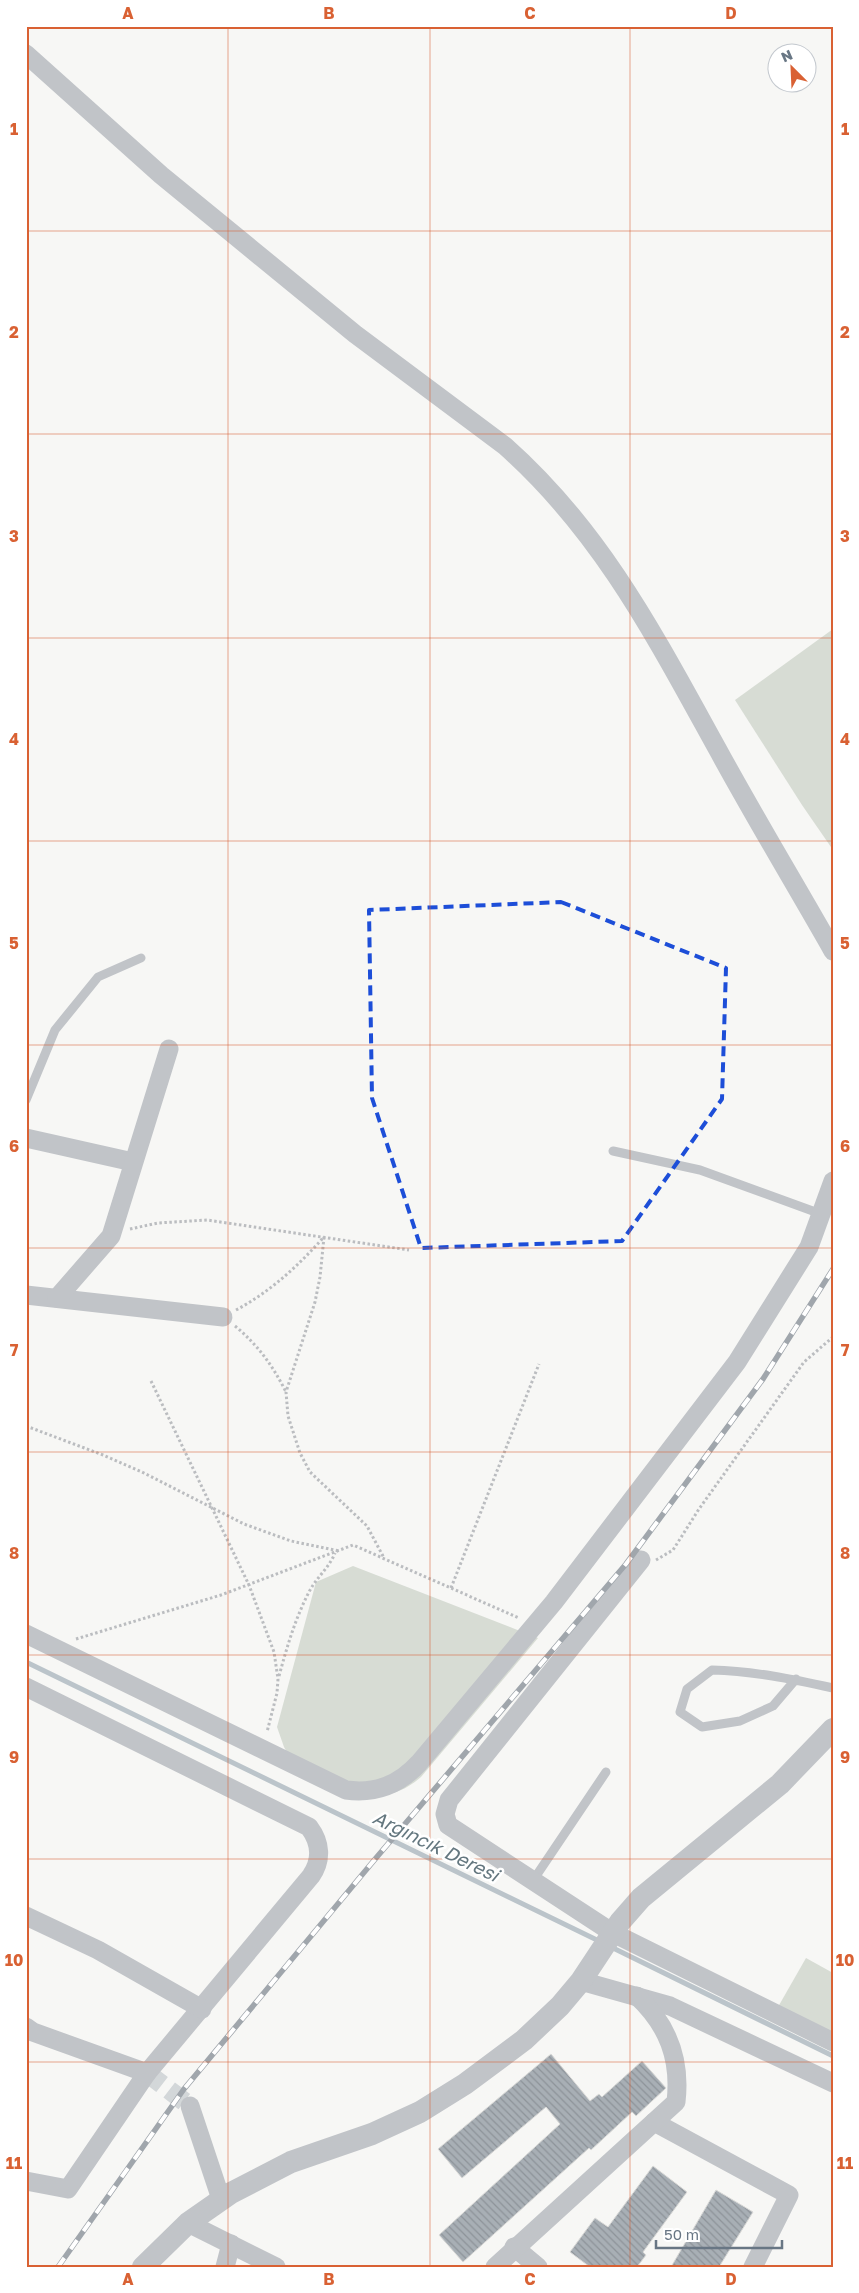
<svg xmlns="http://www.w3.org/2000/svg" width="859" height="2293" font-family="'Golos Text',sans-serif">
	<defs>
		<pattern id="building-back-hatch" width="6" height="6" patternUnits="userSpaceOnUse" patternTransform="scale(1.25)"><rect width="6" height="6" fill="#a8afb5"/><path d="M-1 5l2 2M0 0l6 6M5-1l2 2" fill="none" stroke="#8d9399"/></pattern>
	</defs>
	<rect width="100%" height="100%" fill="#f7f7f5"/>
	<g fill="#d7dcd4">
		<path d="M 833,629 L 833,850 L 802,805 L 735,700 Z"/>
		<path d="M 353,1566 L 538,1638 L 421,1777 C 407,1789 395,1794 377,1796 L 289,1756 L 284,1747 L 277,1727 L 316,1582 Z"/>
		<path d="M 806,1958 L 833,1973 L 833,2033 L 778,2007 Z"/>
	</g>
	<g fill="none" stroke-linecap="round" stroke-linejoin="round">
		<g stroke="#bbc4ca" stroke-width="5">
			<path d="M 26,1662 L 601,1942"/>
			<path d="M 611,1947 L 833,2056"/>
		</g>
	</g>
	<g fill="url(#building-back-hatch)" stroke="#d9d9d7">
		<path d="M 551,2054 L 590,2101 L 599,2094 L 602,2097 L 642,2061 L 666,2088 L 636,2116 L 632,2112 L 591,2150 L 589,2148 L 463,2262 L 439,2235 L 560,2124 L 546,2107 L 462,2178 L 438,2149 Z"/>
		<path d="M 653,2166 L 687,2192 L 643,2252 L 646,2255 L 637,2267 L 590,2267 L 570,2252 L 595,2218 L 608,2227 Z"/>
		<path d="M 716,2190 L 753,2212 L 719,2267 L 671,2267 Z"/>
	</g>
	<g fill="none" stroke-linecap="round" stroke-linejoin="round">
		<path stroke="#d3d7d9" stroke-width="19" stroke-dasharray="19 9" stroke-linecap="butt" d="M 147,2073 L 190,2106"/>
		<g stroke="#bbbdc0" stroke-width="3" stroke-dasharray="2.5 2.5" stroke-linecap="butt">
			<path d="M 130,1229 L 158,1223 L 207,1220 L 409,1250"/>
			<path d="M 324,1237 L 320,1277 L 315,1302 L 286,1392 L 288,1416 L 300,1453 L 310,1472 L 367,1526 L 384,1558"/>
			<path d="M 236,1310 C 270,1292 298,1266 323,1238"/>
			<path d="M 235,1326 C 258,1345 273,1366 286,1392"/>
			<path d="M 151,1381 L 249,1585 L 274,1652 L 278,1679 L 277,1693 L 267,1732"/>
			<path d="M 26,1426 L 103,1455 L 142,1472 L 244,1524 L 291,1541 L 339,1551"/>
			<path d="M 656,1560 L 673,1550 L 699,1509 L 804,1362 L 833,1337"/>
			<path d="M 451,1588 L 539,1364"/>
			<path d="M 76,1639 L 221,1595 L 353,1545 L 519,1618"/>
			<path d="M 279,1676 C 287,1647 295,1619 309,1592 C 316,1578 329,1568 335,1553"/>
		</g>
		<g stroke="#c1c4c8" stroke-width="9">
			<path d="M 26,1100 L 55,1030 L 98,977 L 141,958"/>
			<path d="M 613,1151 L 700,1170 L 821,1214"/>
			<path d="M 796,1679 L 773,1706 L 740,1721 L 702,1727 L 680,1712 L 687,1689 L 712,1670 C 753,1671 792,1679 833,1688"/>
			<path d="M 532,1882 L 606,1772"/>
		</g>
		<g stroke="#c1c4c8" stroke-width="19">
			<path d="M 26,54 L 161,175 L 355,334 L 505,446 C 602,532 656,638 718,750 C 755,818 795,884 833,951"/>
			<path d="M 26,1138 L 133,1162"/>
			<path d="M 26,1295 L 223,1317"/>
			<path d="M 57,1298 L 111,1236 L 169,1049"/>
			<path d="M 641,1560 L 449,1800 L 445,1814 L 448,1825 L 613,1933 L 833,2042"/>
			<path d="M 26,1634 L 346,1790 C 376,1794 399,1785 419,1763 L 554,1602 L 737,1362 L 809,1247 L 833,1181"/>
			<path d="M 26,1687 L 309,1827 C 321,1843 322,1860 311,1876 L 147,2073 L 68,2189 L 26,2181"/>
			<path d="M 26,1916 L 98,1950 L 202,2009"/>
			<path d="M 581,1981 L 670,2006 L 833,2083"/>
			<path d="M 26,2027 L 33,2032 L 147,2073"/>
			<path d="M 190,2106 L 221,2199"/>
			<path d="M 654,2122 L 789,2195 L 753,2267"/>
			<path d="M 188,2223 L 276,2267"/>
			<path d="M 514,2247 L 538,2267"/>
			<path d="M 225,2267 L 231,2244"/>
			<path d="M 495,2267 L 676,2102 C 681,2059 668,2025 637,1996"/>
		</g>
		<path stroke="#c1c4c8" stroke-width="22" d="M 143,2267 L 188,2223 L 231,2193 L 291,2162 L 372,2134 L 420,2112 L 465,2084 L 524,2040 L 560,2006 L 581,1981 L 620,1922 L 641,1898 L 780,1784 L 833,1729"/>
		<defs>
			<path id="rail" d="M 58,2267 L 184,2089 L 376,1858 L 626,1564 L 763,1379 L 833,1269"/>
		</defs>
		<use href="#rail" stroke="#a0a6ac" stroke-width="5.5"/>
		<use href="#rail" stroke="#fff" stroke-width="4" stroke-dasharray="11" stroke-linecap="butt"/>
	</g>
	<path fill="none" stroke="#1d4ed8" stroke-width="4" stroke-dasharray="10 6" stroke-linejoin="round" d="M 561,902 L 726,968 L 722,1099 L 622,1241 L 421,1248 L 372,1098 L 369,910 Z"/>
	<path fill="none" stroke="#d96133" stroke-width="1" stroke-opacity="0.55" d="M 228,26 L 228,2267M 430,26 L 430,2267M 630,26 L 630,2267M 26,231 L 833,231M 26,434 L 833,434M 26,638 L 833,638M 26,841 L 833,841M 26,1045 L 833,1045M 26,1248 L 833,1248M 26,1452 L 833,1452M 26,1655 L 833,1655M 26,1859 L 833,1859M 26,2062 L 833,2062"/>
	<g text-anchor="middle" stroke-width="5" stroke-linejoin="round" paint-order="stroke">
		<g font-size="19" font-style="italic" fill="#64777f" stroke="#fff">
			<text transform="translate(436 1846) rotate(26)" y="7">Argıncık Deresi</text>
		</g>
	</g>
	<rect width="859" height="2293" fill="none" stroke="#ffffff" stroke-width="55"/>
	<g transform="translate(792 68) rotate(336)"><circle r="24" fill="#ffffff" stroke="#c3c8ce"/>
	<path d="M0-4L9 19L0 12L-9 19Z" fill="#d96133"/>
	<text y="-8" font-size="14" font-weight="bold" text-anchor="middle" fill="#687684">N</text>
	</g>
	<path d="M656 2240v8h126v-8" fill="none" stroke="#687684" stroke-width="2.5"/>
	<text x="664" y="2240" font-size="15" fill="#687684" stroke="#ffffff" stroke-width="4" paint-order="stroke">50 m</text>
	<rect x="28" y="28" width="804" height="2238" fill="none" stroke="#d96133" stroke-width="2"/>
	<g font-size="16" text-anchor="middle" font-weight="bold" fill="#d96133">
		<text x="128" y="19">A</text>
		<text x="329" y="19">B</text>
		<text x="530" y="19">C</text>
		<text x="731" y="19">D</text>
		<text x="14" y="135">1</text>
		<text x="845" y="135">1</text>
		<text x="14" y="338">2</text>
		<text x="845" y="338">2</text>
		<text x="14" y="542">3</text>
		<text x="845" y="542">3</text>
		<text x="14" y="745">4</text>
		<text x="845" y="745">4</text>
		<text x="14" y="949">5</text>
		<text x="845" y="949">5</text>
		<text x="14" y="1152">6</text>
		<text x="845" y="1152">6</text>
		<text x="14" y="1356">7</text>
		<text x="845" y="1356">7</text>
		<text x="14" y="1559">8</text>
		<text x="845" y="1559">8</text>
		<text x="14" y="1763">9</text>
		<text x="845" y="1763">9</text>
		<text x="14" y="1966">10</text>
		<text x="845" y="1966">10</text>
		<text x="14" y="2169">11</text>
		<text x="845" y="2169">11</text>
		<text x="128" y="2285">A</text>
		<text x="329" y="2285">B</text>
		<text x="530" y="2285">C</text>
		<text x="731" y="2285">D</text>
	</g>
</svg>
